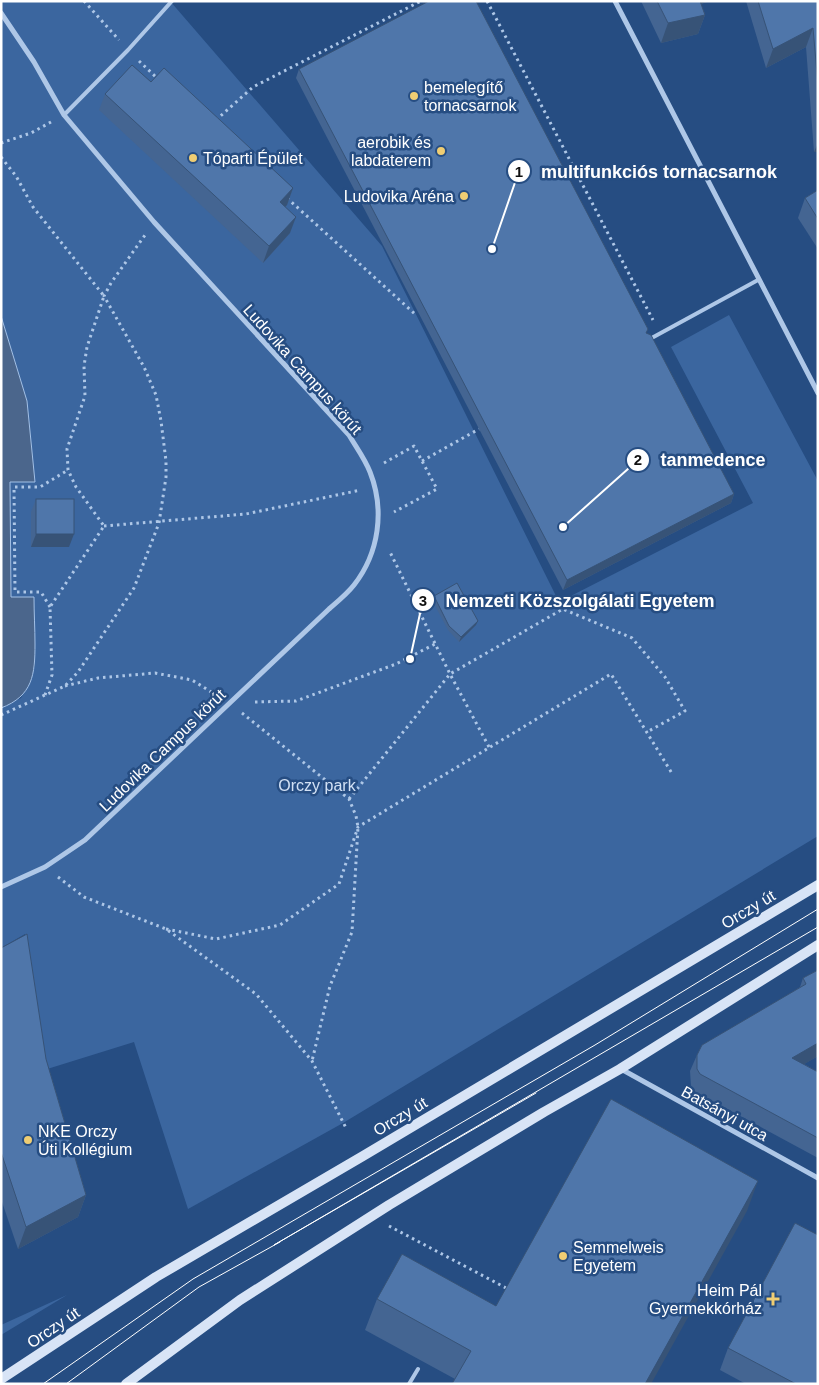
<svg xmlns="http://www.w3.org/2000/svg" width="819" height="1385" font-family="Arial,sans-serif">
	<rect width="100%" height="100%" fill="#264d82"/>
	<g fill="#3b669f">
		<path d="M 1,1 L 170,1 L 382,246 L 559,602 L 753,503 L 671,347 L 729,315 L 818,481 L 818,836 L 343,1123 L 188,1209 L 134,1042 L 44,1070 L 25,934 L 1,948 L 1,708 L 21,698 L 35,666 L 34,597 L 11,597 L 10,481 L 35,482 L 27,401 L 1,316 Z"/>
		<path d="M 67,1295 L 1,1335 L 1,1325 Z"/>
	</g>
	<path fill="#4b668c" stroke="#a3c1e7" d="M 1,316 L 27,401 L 35,482 L 10,482 L 11,597 L 34,597 C 34,613 35,629 35,644 C 35,674 33,696 1,708 Z"/>
	<g fill="none" stroke-linecap="round" stroke-linejoin="round">
		<g stroke="#aec7e7" stroke-width="3" stroke-dasharray="2.5 4" stroke-linecap="butt">
			<path d="M 84,1 L 119,40"/>
			<path d="M 487,1 L 653,320"/>
			<path d="M 139,61 L 158,79"/>
			<path d="M 216,120 L 253,87 L 421,1"/>
			<path d="M 1,143 L 31,133 L 51,122"/>
			<path d="M 1,157 L 16,176 L 33,207 L 104,296 L 87,347 L 84,366 L 85,396 L 67,449 L 68,470 L 76,487 L 104,526 L 50,607 L 52,675 L 45,695"/>
			<path d="M 287,198 L 416,315"/>
			<path d="M 422,461 L 479,429"/>
			<path d="M 384,463 L 414,446 L 437,489 L 394,512"/>
			<path d="M 104,526 L 246,514 L 361,490"/>
			<path d="M 50,607 L 41,592 L 15,592 L 14,487 L 40,487 L 68,470"/>
			<path d="M 65,686 L 98,678 L 155,673 L 192,680 L 216,695"/>
			<path d="M 255,702 L 296,701 L 396,664 L 435,644"/>
			<path d="M 242,713 L 349,799 L 356,816 L 358,827 L 352,932 L 330,986 L 312,1061"/>
			<path d="M 1,715 L 65,686 L 78,672 L 134,588 L 159,523 L 166,477 L 166,461 L 161,421 L 156,395 L 144,367 L 104,296 L 111,283 L 145,235"/>
			<path d="M 489,747 L 450,674 L 563,609 L 632,638 L 665,677 L 685,711 L 647,732"/>
			<path d="M 349,799 L 450,674 L 389,550"/>
			<path d="M 58,877 L 84,897 L 166,929 L 256,994 L 312,1061 L 347,1130"/>
			<path d="M 166,929 L 216,939 L 280,925 L 339,884 L 358,827 L 611,674 L 673,775"/>
			<path d="M 389,1226 L 508,1289"/>
		</g>
		<g stroke="#aec7e7" stroke-width="4">
			<path d="M 64,115 L 128,50 L 172,1"/>
			<path d="M 648,340 L 758,280"/>
			<path d="M 409,1384 L 418,1369"/>
		</g>
		<g stroke="#aec7e7" stroke-width="5">
			<path d="M 615,1 L 818,393"/>
			<path d="M 1,13 L 34,62 L 64,115 L 154,222 L 349,435 C 356,447 365,459 370,472 C 385,510 379,553 354,585 C 347,594 337,602 329,609 L 85,840 L 45,867 L 1,887"/>
			<path d="M 621,1069 L 818,1178"/>
		</g>
		<g stroke="#d8e4f6" stroke-width="10">
			<path d="M 1,1379 L 156,1277 L 363,1156 L 818,885"/>
			<path d="M 126,1384 L 240,1300 L 389,1205 L 544,1112 L 620,1069 L 818,945"/>
		</g>
		<g stroke="#fff" stroke-width="1">
			<path d="M 536,1093 L 274,1245 L 818,927"/>
			<path d="M 43,1384 L 193,1279 L 595,1045 L 818,909"/>
			<path d="M 66,1384 L 199,1287 L 280,1242"/>
		</g>
	</g>
	<g fill="#446592">
		<path d="M 641,1 L 710,1 L 701,4 L 705,15 L 698,34 L 661,43 Z"/>
		<path d="M 746,1 L 818,1 L 818,152 L 814,152 L 806,47 L 766,68 Z"/>
		<path d="M 299,69 L 646,333 L 734,494 L 731,503 L 563,590 L 296,78 Z"/>
		<path d="M 151,82 L 293,188 L 287,205 L 285,207 L 290,233 L 263,263 L 99,110 L 105,94 Z"/>
		<path d="M 818,190 L 818,249 L 798,218 L 805,198 Z"/>
		<path d="M 36,499 L 69,547 L 31,547 L 31,512 Z"/>
		<path d="M 434,596 L 476,625 L 459,642 L 448,630 L 432,600 Z"/>
		<path d="M 1,948 L 46,1059 L 86,1195 L 78,1217 L 18,1249 L 1,1199 Z"/>
		<path d="M 818,970 L 818,1056 L 804,1064 L 818,1072 L 818,1158 L 694,1091 L 691,1086 L 690,1071 L 697,1055 L 800,987 L 803,978 Z"/>
		<path d="M 747,1211 L 455,1379 L 365,1330 L 377,1299 L 496,1306 Z"/>
		<path d="M 728,1348 L 818,1384 L 746,1384 L 720,1370 Z"/>
	</g>
	<g fill="#375377">
		<path d="M 691,1 L 710,1 L 688,8 Z"/>
		<path d="M 705,15 L 698,34 L 661,43 L 668,23 Z"/>
		<path d="M 813,28 L 806,47 L 766,68 L 773,49 Z"/>
		<path d="M 818,143 L 818,152 L 814,152 Z"/>
		<path d="M 293,188 L 287,205 L 274,219 L 280,202 Z"/>
		<path d="M 296,217 L 290,233 L 263,263 L 269,246 Z"/>
		<path d="M 734,494 L 731,503 L 563,590 L 567,580 Z"/>
		<path d="M 36,534 L 74,534 L 69,547 L 31,547 Z"/>
		<path d="M 478,621 L 476,625 L 459,642 L 461,637 Z"/>
		<path d="M 818,1043 L 818,1056 L 786,1075 L 792,1058 Z"/>
		<path d="M 758,1181 L 747,1211 L 651,1384 L 645,1384 Z"/>
		<path d="M 86,1195 L 78,1217 L 18,1249 L 26,1227 Z"/>
	</g>
	<g fill="#4f76aa" stroke="#375377">
		<path d="M 429,1 L 476,1 L 648,329 L 646,333 L 651,335 L 734,494 L 567,580 L 299,69 Z"/>
		<path d="M 657,1 L 700,1 L 705,15 L 668,23 Z"/>
		<path d="M 758,1 L 818,1 L 818,85 L 813,28 L 773,49 Z"/>
		<path d="M 132,65 L 151,82 L 164,68 L 293,188 L 280,202 L 296,217 L 269,246 L 105,94 Z"/>
		<path d="M 818,190 L 818,219 L 805,198 Z"/>
		<rect x="36" y="499" width="38" height="35"/>
		<path d="M 457,583 L 478,621 L 461,637 L 449,626 L 434,596 Z"/>
		<path d="M 27,934 L 46,1059 L 86,1195 L 26,1227 L 1,1152 L 1,948 Z"/>
		<path d="M 818,970 L 818,1043 L 792,1058 L 818,1072 L 818,1138 L 700,1074 L 697,1069 L 697,1055 L 702,1045 L 806,984 L 803,978 Z"/>
		<path d="M 611,1099 L 758,1181 L 645,1384 L 452,1384 L 471,1351 L 377,1299 L 402,1254 L 496,1306 Z"/>
		<path d="M 795,1223 L 818,1235 L 818,1384 L 796,1384 L 728,1348 Z"/>
	</g>
	<g fill="#efcd73" stroke="#264d82" stroke-width="2">
		<circle cx="414" cy="96" r="5"/>
		<circle cx="441" cy="151" r="5"/>
		<circle cx="193" cy="158" r="5"/>
		<circle cx="464" cy="196" r="5"/>
		<circle cx="28" cy="1140" r="5"/>
		<circle cx="563" cy="1256" r="5"/>
		<path d="M770.5 1291.5h5v5h5v5h-5v5h-5v-5h-5v-5h5z"/>
	</g>
	<g text-anchor="middle" stroke-width="5" stroke-linejoin="round" paint-order="stroke">
		<g font-size="16" fill="#fff" stroke="#264d82" text-anchor="start">
			<text x="424" y="93">bemelegítő<tspan x="424" dy="18">tornacsarnok</tspan></text>
			<text x="431" y="148" text-anchor="end">aerobik és<tspan x="431" dy="18">labdaterem</tspan></text>
			<text x="203" y="164">Tóparti Épület</text>
			<text x="454" y="202" text-anchor="end">Ludovika Aréna</text>
			<text x="38" y="1137">NKE Orczy<tspan x="38" dy="18">Úti Kollégium</tspan></text>
			<text x="573" y="1253">Semmelweis<tspan x="573" dy="18">Egyetem</tspan></text>
			<text x="762" y="1296" text-anchor="end">Heim Pál<tspan x="762" dy="18">Gyermekkórház</tspan></text>
		</g>
		<g font-size="16" fill="#fff" stroke="#264d82">
			<text transform="translate(303 369) rotate(48)" y="6">Ludovika Campus körút</text>
			<text transform="translate(162 750) rotate(-44)" y="6">Ludovika Campus körút</text>
			<text transform="translate(748 909) rotate(-31)" y="6">Orczy út</text>
			<text transform="translate(725 1113) rotate(29)" y="6">Batsányi utca</text>
			<text transform="translate(400 1116) rotate(-31)" y="6">Orczy út</text>
			<text transform="translate(53 1327) rotate(-34)" y="6">Orczy út</text>
		</g>
		<g font-size="16" fill="#d2e1f5" stroke="#264d82">
			<text x="317" y="791">Orczy park</text>
		</g>
	</g>
	<path fill="none" stroke="#fff" stroke-width="2" d="M492 249L519 171M563 527L638 460M410 659L423 600"/>
	<g fill="#fff" stroke="#264d82" stroke-width="2">
		<circle cx="492" cy="249" r="5"/>
		<circle cx="563" cy="527" r="5"/>
		<circle cx="410" cy="659" r="5"/>
		<circle cx="519" cy="171" r="12"/>
		<circle cx="638" cy="460" r="12"/>
		<circle cx="423" cy="600" r="12"/>
	</g>
	<g font-size="15" text-anchor="middle" font-weight="bold" fill="#111">
		<text x="519" y="177">1</text>
		<text x="638" y="465">2</text>
		<text x="423" y="606">3</text>
	</g>
	<g font-size="18" text-anchor="middle" font-weight="bold" fill="#fff" stroke="#264d82" stroke-width="5" stroke-linejoin="round" paint-order="stroke">
		<text x="659" y="178">multifunkciós tornacsarnok</text>
		<text x="713" y="466">tanmedence</text>
		<text x="580" y="607">Nemzeti Közszolgálati Egyetem</text>
	</g>
	<rect width="819" height="1385" fill="none" stroke="#ffffff" stroke-width="5"/>
</svg>
